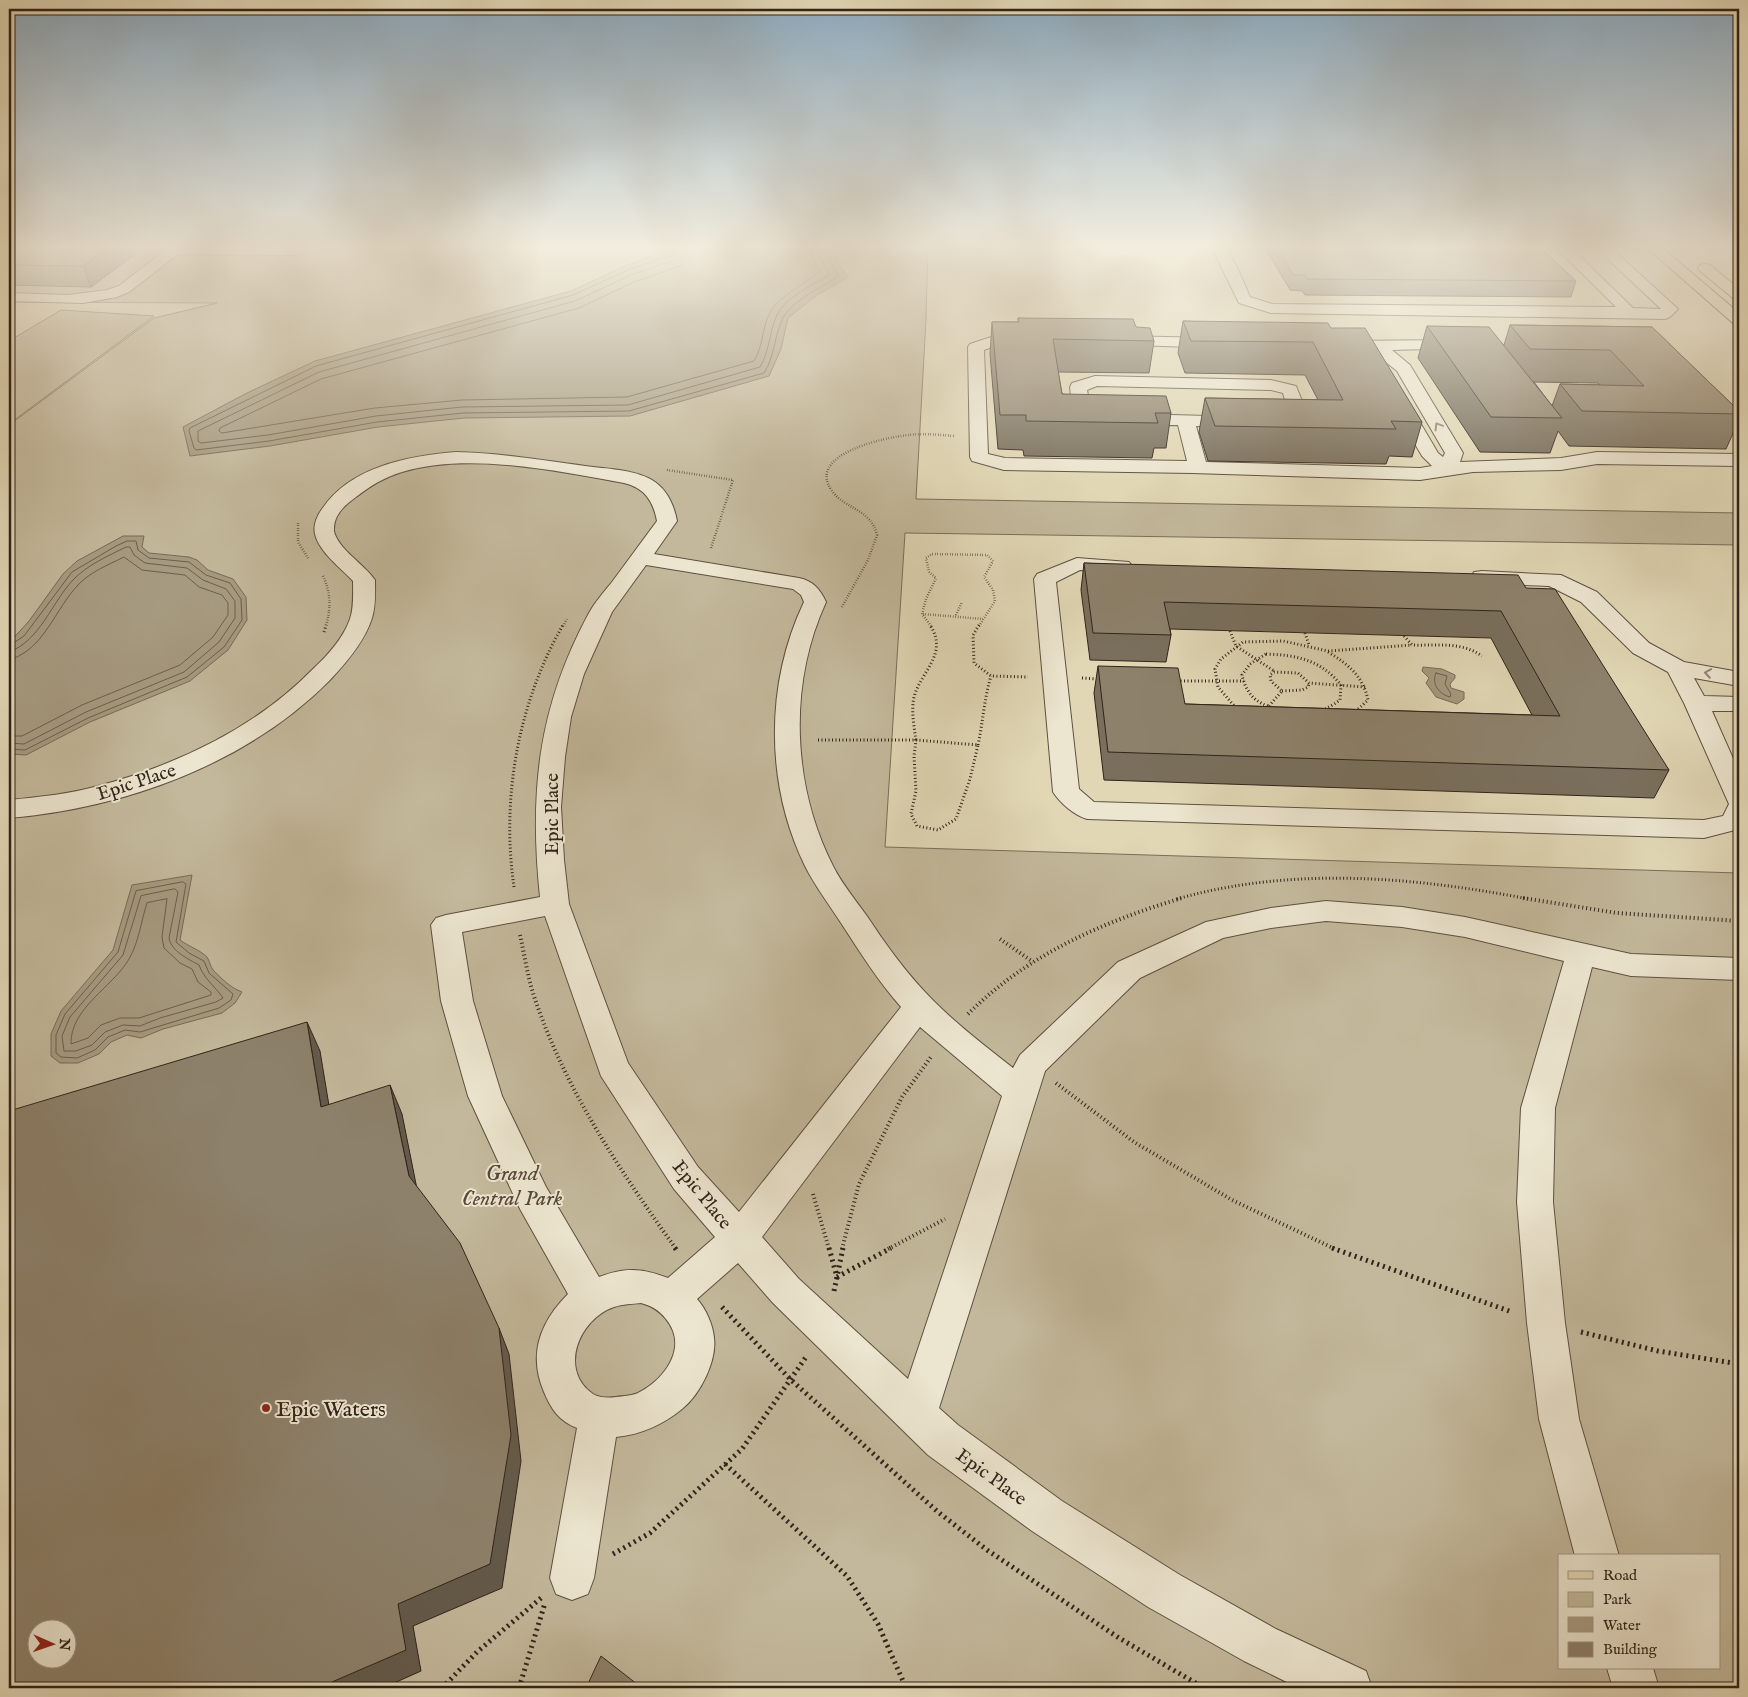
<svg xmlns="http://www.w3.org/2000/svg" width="1748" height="1697" font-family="'IM FELL English',serif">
	<rect width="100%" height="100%" fill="#e1d7b5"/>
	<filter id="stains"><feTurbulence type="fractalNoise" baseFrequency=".004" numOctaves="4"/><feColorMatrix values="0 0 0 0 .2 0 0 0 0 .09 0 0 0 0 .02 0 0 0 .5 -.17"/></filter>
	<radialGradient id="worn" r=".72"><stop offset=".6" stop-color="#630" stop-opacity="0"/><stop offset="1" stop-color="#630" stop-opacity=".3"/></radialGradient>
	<g fill="#c3b89b" stroke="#7a6e5a" fill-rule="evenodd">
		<path d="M 9,246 L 928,246 L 926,320 L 916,499 L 1739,513 L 1739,545 L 905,533 L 885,847 L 1739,873 L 1739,1688 L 9,1688 L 9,425 L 154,318 L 217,303 L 9,302 ZM 1559,1556 L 1719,1556 L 1719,1668 L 1559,1668 ZM 38,1630 L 68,1630 L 68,1660 L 38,1660 Z"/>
		<path d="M 61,310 L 154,316 L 9,424 L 9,341 Z"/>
	</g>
	<g fill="#a69a80" stroke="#786a57">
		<path d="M 682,246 L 826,246 L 848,277 L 817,295 L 788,318 L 781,349 L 769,376 L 630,416 L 464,418 L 378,427 L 270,446 L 190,456 L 183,427 L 247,393 L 315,361 L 571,291 L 627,265 Z"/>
		<path d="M 123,536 L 144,536 L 142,547 L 149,553 L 189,557 L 197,560 L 208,570 L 233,579 L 246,597 L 247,620 L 228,650 L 190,681 L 90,722 L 26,755 L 9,754 L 9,643 L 29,621 L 63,574 L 77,561 Z"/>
		<path d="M 1423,667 L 1442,669 L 1455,675 L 1455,678 L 1450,684 L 1451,688 L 1464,692 L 1464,699 L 1457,704 L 1436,697 L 1426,683 L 1429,678 L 1422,671 Z"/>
		<path d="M 192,875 L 180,940 C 188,946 200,950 207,957 C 210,961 210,967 214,971 C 222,979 231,988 242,992 L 235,1003 L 222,1013 L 163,1029 L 141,1038 L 127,1035 L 111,1042 L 99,1054 L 78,1063 L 60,1063 L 51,1056 L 51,1034 L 61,1011 L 113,950 L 132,885 Z"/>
	</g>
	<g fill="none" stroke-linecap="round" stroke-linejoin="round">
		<g stroke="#6c5e4d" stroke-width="1">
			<path d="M 680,246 L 677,253 L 628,270 L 573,295 L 316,366 L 190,428 L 189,431 L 194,448 L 196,450 L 269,441 L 377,422 L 463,413 L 629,411 L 764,373 C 775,356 774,336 783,318 C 791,301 823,287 839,276 L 823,251 L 822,246"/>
			<path d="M 687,246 L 685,253 L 680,258 L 631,275 L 575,301 L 319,372 L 198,431 L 198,441 L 201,443 L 268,435 L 376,416 L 462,407 L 628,405 L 760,367 C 770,351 769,331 777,315 C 786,296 814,285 830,274 L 817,253 L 816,246"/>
			<path d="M 694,246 L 692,257 L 683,265 L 634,282 L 579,308 L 321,379 L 220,428 L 219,431 L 222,433 L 375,408 L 462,400 L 627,397 L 754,361 C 764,345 762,324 772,309 C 779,298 808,281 819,272 L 808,246"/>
			<path d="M 9,646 L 24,636 L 72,572 L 116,546 L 127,541 L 136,541 L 138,550 L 149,558 L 189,562 L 206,575 L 230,583 L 241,599 L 242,620 L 224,647 L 187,677 L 88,718 L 25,750 L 9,749"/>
			<path d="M 9,652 C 40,641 52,602 73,580 C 87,565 108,556 126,547 L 130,547 L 134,555 L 145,563 L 187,568 L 203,580 L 226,589 L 235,601 L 235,618 L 219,642 L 184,672 L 86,712 L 24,744 L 9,743"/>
			<path d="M 9,660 C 44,650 55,609 78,585 C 90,572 108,565 124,557 L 142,570 L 185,575 L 199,587 L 222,595 L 228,603 L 228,615 L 213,637 L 180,665 L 82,705 L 22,736 L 9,736"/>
			<path d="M 1436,673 L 1447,676 L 1445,684 L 1451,694 L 1450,697 C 1439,694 1431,684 1436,673 Z"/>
			<path d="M 183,882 L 186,884 L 176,942 L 189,953 L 204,961 L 209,973 L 233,994 L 231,1000 L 219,1008 L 140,1032 L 125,1030 L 108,1037 L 95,1050 L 77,1058 L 61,1057 L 56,1053 L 56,1035 L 65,1014 L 118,952 L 136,891 Z"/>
			<path d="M 175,889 L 178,892 L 169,938 C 171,951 188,959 199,965 C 204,979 215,986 223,998 L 216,1002 L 160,1018 L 140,1026 L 123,1025 L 105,1032 L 92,1045 L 76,1051 L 64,1051 L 62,1036 L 70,1017 L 123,955 L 141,896 Z"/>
			<path d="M 167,899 L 162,937 L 164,948 L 180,963 L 192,969 L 198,982 L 211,992 L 211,995 L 139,1018 L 120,1018 L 101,1025 L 88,1038 L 71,1044 C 70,1008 113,987 129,959 C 139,942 141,921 147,903 Z"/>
		</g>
		<defs>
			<g id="minor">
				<path d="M 308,246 L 300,254 L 295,255 L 178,254 L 129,292 L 117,297 L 83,303 L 9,301 L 9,293 L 68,295 L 107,290 L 119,286 L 171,246 Z"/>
				<path d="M 1211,246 L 1225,246 L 1237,267 L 1250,297 L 1272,304 L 1616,307 L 1554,246 L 1569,246 L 1633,308 L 1661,309 L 1594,246 L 1609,246 L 1678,309 L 1670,317 L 1665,319 L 1271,313 L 1239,303 Z"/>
				<path d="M 1000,334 L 1034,337 L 1036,340 L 1034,343 L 1001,344 L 984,350 L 988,454 L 1005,458 L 1187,461 L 1178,425 C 1157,425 1092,428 1077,417 C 1071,412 1071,394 1070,387 L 1072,383 L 1095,376 L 1271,380 L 1296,386 L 1308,416 C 1303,423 1292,426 1284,428 L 1196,426 L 1206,462 L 1420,468 L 1432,466 L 1422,456 L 1390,401 L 1393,397 L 1399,396 L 1405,397 L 1438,453 L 1443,457 L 1445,453 L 1397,371 L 1382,359 L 1375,350 L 1339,351 L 1333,349 L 1331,346 L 1333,343 L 1339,341 L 1458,340 L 1464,342 L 1466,345 L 1464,348 L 1392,350 L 1410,365 L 1463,453 L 1460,462 L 1561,458 L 1597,452 L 1739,454 L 1739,466 L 1597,464 L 1561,470 L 1473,472 L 1420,480 L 1192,473 L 1004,470 L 972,461 L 970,457 L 968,347 L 970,344 ZM 1097,386 L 1271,390 L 1283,393 L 1289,414 L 1281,418 L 1098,413 L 1091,410 L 1087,390 Z"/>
				<path d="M 1116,336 L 1216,338 L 1222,340 L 1224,343 L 1222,346 L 1216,348 L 1110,344 L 1108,341 L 1110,338 Z"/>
				<path d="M 456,452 C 499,453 541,460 585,466 C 606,469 633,469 652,480 C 667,489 674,505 677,521 L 654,554 L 799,578 C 813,581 820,589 826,602 C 788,685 792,785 833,866 C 843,886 859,904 871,922 C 892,954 915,984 943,1010 C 965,1031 989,1049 1013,1068 L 1020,1055 L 1118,962 L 1206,922 L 1271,908 L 1326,901 L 1402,907 L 1465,917 L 1631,954 L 1739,958 L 1739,980 L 1631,976 L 1592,967 L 1555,1108 L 1553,1202 L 1565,1323 L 1579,1419 L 1619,1556 L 1575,1556 L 1539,1419 L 1527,1323 L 1517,1202 L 1521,1108 L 1564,961 L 1465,937 L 1402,927 L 1326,921 L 1271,928 L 1223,938 L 1140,978 L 1045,1071 L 939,1408 L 958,1425 L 1062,1501 L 1180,1575 L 1276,1629 L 1366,1671 L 1372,1688 L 1299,1688 L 1244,1661 L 1148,1607 L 1032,1531 L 928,1455 L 773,1303 L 738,1263 L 697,1299 C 706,1309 713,1325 714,1338 C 717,1361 700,1395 682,1409 C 664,1424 640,1435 616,1437 L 594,1578 L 588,1594 L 572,1600 L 556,1594 L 550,1578 L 577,1428 C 559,1421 551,1409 544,1392 C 528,1355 540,1322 568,1294 L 520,1209 L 468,1096 L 441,1001 L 431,925 L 436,918 L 446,915 L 540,897 C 529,792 538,707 589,613 C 595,602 604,592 612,582 C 627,562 642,541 657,521 C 653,501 645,488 624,483 C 557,471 468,452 402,472 C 385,477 370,486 356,497 C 345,505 333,515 334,531 C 337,548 365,565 375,580 C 375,593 376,605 372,618 C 365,641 346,663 330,680 C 247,764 125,808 9,818 L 9,800 C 39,797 69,794 98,786 C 177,765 255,728 312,670 C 327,656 343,639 350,619 C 354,607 353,594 353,581 C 341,568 319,552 315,534 C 313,525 317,516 322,509 C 351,466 409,456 456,452 ZM 646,565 L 793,589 L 801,595 L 804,602 C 765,684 765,784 805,866 C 815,886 829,904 841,923 C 860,952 878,981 901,1007 L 739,1212 L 698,1167 L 628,1063 L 569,904 L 564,860 L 561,807 L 565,757 L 571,717 L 584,674 L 612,612 ZM 545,916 L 601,1076 L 674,1189 L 715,1237 L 668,1278 C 642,1268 625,1267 599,1277 L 546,1187 L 502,1096 L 473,1001 L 462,932 ZM 920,1027 L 1002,1096 L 908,1379 L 799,1279 L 762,1237 ZM 641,1303 C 652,1306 659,1310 666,1319 C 689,1347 665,1379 638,1393 C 631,1396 623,1396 616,1397 C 608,1398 600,1398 593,1394 C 558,1370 579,1319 614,1307 C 623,1304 632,1304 641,1303 Z"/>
				<path d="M 1077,558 L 1129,562 L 1132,566 L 1129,570 L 1122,572 L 1080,570 L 1056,582 L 1079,789 L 1094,802 L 1704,820 L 1723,816 L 1729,804 L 1684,703 L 1668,672 L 1633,653 L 1581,602 L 1549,586 L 1482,583 L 1474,582 L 1471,577 L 1474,572 L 1482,571 L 1561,575 L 1597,592 L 1649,643 L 1684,662 L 1739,672 L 1739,686 L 1694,678 L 1704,696 L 1739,697 L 1739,711 L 1712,711 L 1739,772 L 1739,829 L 1704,838 L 1087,819 C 1074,815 1061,804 1053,792 L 1034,579 L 1037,574 Z"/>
				<path d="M 1607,1668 L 1653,1668 L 1659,1688 L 1613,1688 Z"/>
			</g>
			<g id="major">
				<path d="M 1645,246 L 1660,246 L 1739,313 L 1739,326 L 1734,324 Z"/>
				<path d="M 1705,264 L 1710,265 L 1739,289 L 1739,300 L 1734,299 L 1700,271 L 1698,268 L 1700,265 Z"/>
			</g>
		</defs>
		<use href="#minor" stroke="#5e5041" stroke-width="2"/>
		<use href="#major" stroke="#32231a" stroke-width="2"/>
		<g stroke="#32231a" stroke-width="2.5" stroke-dasharray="0.5 2" stroke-linecap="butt">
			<path d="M 667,470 L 733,480 L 711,548"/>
			<path d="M 298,523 L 298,542 L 308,558"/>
			<path d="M 323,576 C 331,593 331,608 326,626"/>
			<path d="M 842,607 L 868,560 L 877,535 C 870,508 846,510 832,491 C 805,454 886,437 909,435 C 924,433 940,435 955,436"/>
			<path d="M 923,614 L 983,619"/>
			<path d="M 956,615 L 962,602"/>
			<path d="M 563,626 L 567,619"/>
			<path d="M 931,626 L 922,614 L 926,599 L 936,578 L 929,572 L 926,558 L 932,554 L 987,555 L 993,561 L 984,577 L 993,590 L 995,601 L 979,626"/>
		</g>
		<g stroke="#32231a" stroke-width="3" stroke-dasharray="1 2.5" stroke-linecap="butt">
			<path d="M 979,625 L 973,635 L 974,663 L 991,676 L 1028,677"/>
			<path d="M 1230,631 L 1236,646 L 1274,671"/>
			<path d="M 324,632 L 326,625"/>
			<path d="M 1305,633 L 1309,645"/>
			<path d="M 1404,636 L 1412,645 C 1436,646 1461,641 1482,656"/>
			<path d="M 1328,652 C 1348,664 1363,676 1368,700 L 1355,712"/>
			<path d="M 1266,654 C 1297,655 1321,660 1341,685 L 1340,700 C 1336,703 1331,706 1327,708 C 1307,716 1271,712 1255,699 C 1248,693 1244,684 1242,675 L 1250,664 Z"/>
			<path d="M 1082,678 L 1098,679"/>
			<path d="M 1177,681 L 1244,681"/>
			<path d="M 1282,691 L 1302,690 L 1308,687 L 1309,683"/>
			<path d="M 1269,706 L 1282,691 L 1271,681 L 1270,675 L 1274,672 L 1298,673 L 1309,683 L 1366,687"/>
			<path d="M 1236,708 L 1218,687 L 1215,669 L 1221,659 L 1243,642 L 1283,641 L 1328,651 L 1412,645"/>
			<path d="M 818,740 L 916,740 C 914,726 911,711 914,697 C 921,671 949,654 930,625"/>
			<path d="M 916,740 L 978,745 L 970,779 L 956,819 L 938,830 L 917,826 L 911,814 L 916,791 L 914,756 Z"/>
			<path d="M 978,745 C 983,722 984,699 991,676"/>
			<path d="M 514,887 C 501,798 518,703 563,625"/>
			<path d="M 1177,899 C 1292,866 1414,877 1529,899"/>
		</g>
		<g stroke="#32231a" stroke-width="4" stroke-dasharray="1 3" stroke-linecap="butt">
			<path d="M 1523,898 L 1617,913 L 1739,921"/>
			<path d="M 520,935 C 525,957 528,980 536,1002 C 567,1092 621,1172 676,1249"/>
			<path d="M 1000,939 L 1033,962"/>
			<path d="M 968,1014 C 1027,955 1102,922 1182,898"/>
			<path d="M 1056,1083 L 1134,1142 L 1232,1200 L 1335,1249"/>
			<path d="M 813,1194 L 829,1249"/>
			<path d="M 842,1249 L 859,1184 L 902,1097 L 931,1057"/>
			<path d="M 888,1249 L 945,1219"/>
		</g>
		<g stroke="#32231a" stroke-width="5" stroke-dasharray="2 4" stroke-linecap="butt">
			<path d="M 675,1248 L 677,1251"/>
			<path d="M 829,1248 L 837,1277 L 891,1248"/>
			<path d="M 1332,1248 L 1512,1312"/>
			<path d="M 834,1291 L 843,1248"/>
			<path d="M 722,1307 L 790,1379 L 938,1512 L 987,1550 L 1119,1638 L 1204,1688"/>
			<path d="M 1581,1332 L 1658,1351 L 1739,1364"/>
			<path d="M 725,1464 L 847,1576 L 878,1624 L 906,1688"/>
			<path d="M 613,1554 L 650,1533 L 742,1449 L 806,1357"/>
			<path d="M 442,1688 L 477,1652 L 541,1598"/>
			<path d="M 519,1688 L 545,1603"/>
		</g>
		<use href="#minor" fill="#ece5cf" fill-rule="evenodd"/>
		<use href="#major" fill="#e1d7b5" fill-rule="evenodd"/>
	</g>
	<g fill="#796f5c" stroke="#32231a" fill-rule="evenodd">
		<path d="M 9,246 L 146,246 L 91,287 L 9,285 Z"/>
		<path d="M 1264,246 L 1539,246 L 1576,281 L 1571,297 L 1305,295 L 1302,291 L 1290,290 Z"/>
		<path d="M 1703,246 L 1739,246 L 1739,250 L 1708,250 Z"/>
		<path d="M 1018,318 L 1136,327 L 1154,341 L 1149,373 L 1058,372 L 1062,394 L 1171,413 L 1166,448 L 1154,448 L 1152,458 L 1024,456 L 1023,450 L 998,449 L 990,354 L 992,322 L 1018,322 Z"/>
		<path d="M 1183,321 L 1331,328 L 1422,422 L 1412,457 L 1389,456 L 1386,464 L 1208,461 L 1199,432 L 1205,398 L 1318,400 L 1305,375 L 1185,373 L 1178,353 Z"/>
		<path d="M 1510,325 L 1652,327 L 1739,411 L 1739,420 L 1726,449 L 1569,446 L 1558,431 L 1550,453 L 1480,452 L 1418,358 L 1427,326 L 1504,345 ZM 1534,382 L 1598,383 L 1600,385 L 1560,384 L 1552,406 Z"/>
		<path d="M 1084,563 L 1526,588 L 1669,770 L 1654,798 L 1104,780 L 1094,693 L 1098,666 L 1185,704 L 1532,715 L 1491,638 L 1170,629 L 1171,635 L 1166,662 L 1090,660 L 1081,590 Z"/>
	</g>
	<g fill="#635a4b" stroke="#32231a">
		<path d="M 111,246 L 146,246 L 91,287 L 83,266 Z"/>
		<path d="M 307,1022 L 320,1051 L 334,1136 L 321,1107 Z"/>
		<path d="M 390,1085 L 402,1114 L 420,1204 L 409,1176 Z"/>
		<path d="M 499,1328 L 509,1354 L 521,1461 L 502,1588 L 413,1626 L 421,1671 L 383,1688 L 318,1688 L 398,1604 Z"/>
	</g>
	<g fill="#8d816b" stroke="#32231a" fill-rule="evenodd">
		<path d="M 9,246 L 111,246 L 83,266 L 9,265 Z"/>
		<path d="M 1276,246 L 1539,246 L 1576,281 L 1308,279 L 1305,275 L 1293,275 Z"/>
		<path d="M 1018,318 L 1133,319 L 1136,327 L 1150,328 L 1154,341 L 1053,339 L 1062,394 L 1166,396 L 1171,413 L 1155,413 L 1158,423 L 1026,421 L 1026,415 L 1000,415 L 992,322 L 1019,322 Z"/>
		<path d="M 1183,321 L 1328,323 L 1331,328 L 1365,328 L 1422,422 L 1391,421 L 1396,429 L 1215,426 L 1205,398 L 1343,400 L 1313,342 L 1191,341 Z"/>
		<path d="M 1510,325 L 1652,327 L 1739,411 L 1739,414 L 1582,411 L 1560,384 L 1644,386 L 1610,350 L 1530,349 Z"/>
		<path d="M 1427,326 L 1489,327 L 1562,418 L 1491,417 Z"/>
		<path d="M 1084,563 L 1518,575 L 1526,588 L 1555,589 L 1669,770 L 1108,752 L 1098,666 L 1178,668 L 1185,704 L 1560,716 L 1501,611 L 1164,602 L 1171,635 L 1093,633 Z"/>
		<path d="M 307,1022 L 321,1107 L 390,1085 L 409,1176 L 460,1243 L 499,1328 L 511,1435 L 490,1564 L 398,1604 L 406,1650 L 318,1688 L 9,1688 L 9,1111 ZM 38,1630 L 68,1630 L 68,1660 L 38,1660 Z"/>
		<path d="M 601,1656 L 642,1688 L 586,1688 Z"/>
	</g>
	<defs><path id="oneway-chevron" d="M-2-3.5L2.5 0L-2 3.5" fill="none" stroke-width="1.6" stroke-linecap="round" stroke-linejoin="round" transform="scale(1.25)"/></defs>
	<g stroke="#8f8474">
		<use href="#oneway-chevron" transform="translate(1438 426) rotate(-121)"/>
		<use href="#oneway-chevron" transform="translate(1708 673) rotate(-171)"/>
	</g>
	<linearGradient id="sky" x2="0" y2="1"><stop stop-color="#8daabe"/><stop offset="0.51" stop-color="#f2edde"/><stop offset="1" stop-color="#f2edde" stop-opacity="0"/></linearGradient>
	<rect width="1748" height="484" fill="url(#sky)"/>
	<circle fill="#8f2418" stroke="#ece5cf" stroke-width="2" cx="266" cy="1408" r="5"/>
	<g text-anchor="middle" stroke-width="4" stroke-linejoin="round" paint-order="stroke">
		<g font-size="19" fill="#32231a" stroke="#ece5cf">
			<text transform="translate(136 781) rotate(-18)" y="7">Epic Place</text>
			<text transform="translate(551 814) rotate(-90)" y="7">Epic Place</text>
			<text transform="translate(703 1194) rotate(51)" y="7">Epic Place</text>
			<text transform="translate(992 1476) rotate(36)" y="7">Epic Place</text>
		</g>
		<g font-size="22" font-style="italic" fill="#56483a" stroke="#ece5cf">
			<text x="512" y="1180">Grand<tspan x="512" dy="25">Central Park</tspan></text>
		</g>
		<g font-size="22" fill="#32231a" stroke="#ece5cf" text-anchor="start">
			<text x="276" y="1416">Epic Waters</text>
		</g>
	</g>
	<rect width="1748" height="1697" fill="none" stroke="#e1d7b5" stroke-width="30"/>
	<rect x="10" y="10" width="1728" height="1677" fill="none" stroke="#32231a" stroke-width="2.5"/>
	<rect x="15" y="15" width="1718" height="1667" fill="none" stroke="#32231a"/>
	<rect x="1558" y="1554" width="162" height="115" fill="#ece5cf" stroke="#a29787"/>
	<rect x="1568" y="1571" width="25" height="8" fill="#e1d7b5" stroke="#a29787"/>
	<text x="1603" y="1580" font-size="15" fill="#32231a">Road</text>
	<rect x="1568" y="1592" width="25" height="15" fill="#c3b89b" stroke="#a29787"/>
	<text x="1603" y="1604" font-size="15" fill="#32231a">Park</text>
	<rect x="1568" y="1617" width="25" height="15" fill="#a69a80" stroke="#a29787"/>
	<text x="1603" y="1630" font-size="15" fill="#32231a">Water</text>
	<rect x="1568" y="1642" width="25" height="15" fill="#8d816b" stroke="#a29787"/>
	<text x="1603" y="1654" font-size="15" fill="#32231a">Building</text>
	<g transform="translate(52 1644) rotate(92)"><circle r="24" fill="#ece5cf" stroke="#a29787"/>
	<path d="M0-4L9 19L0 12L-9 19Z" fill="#8f2418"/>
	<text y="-8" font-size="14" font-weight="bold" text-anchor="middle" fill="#32231a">N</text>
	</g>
	<rect width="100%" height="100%" filter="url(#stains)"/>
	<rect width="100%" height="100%" fill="url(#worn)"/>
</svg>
